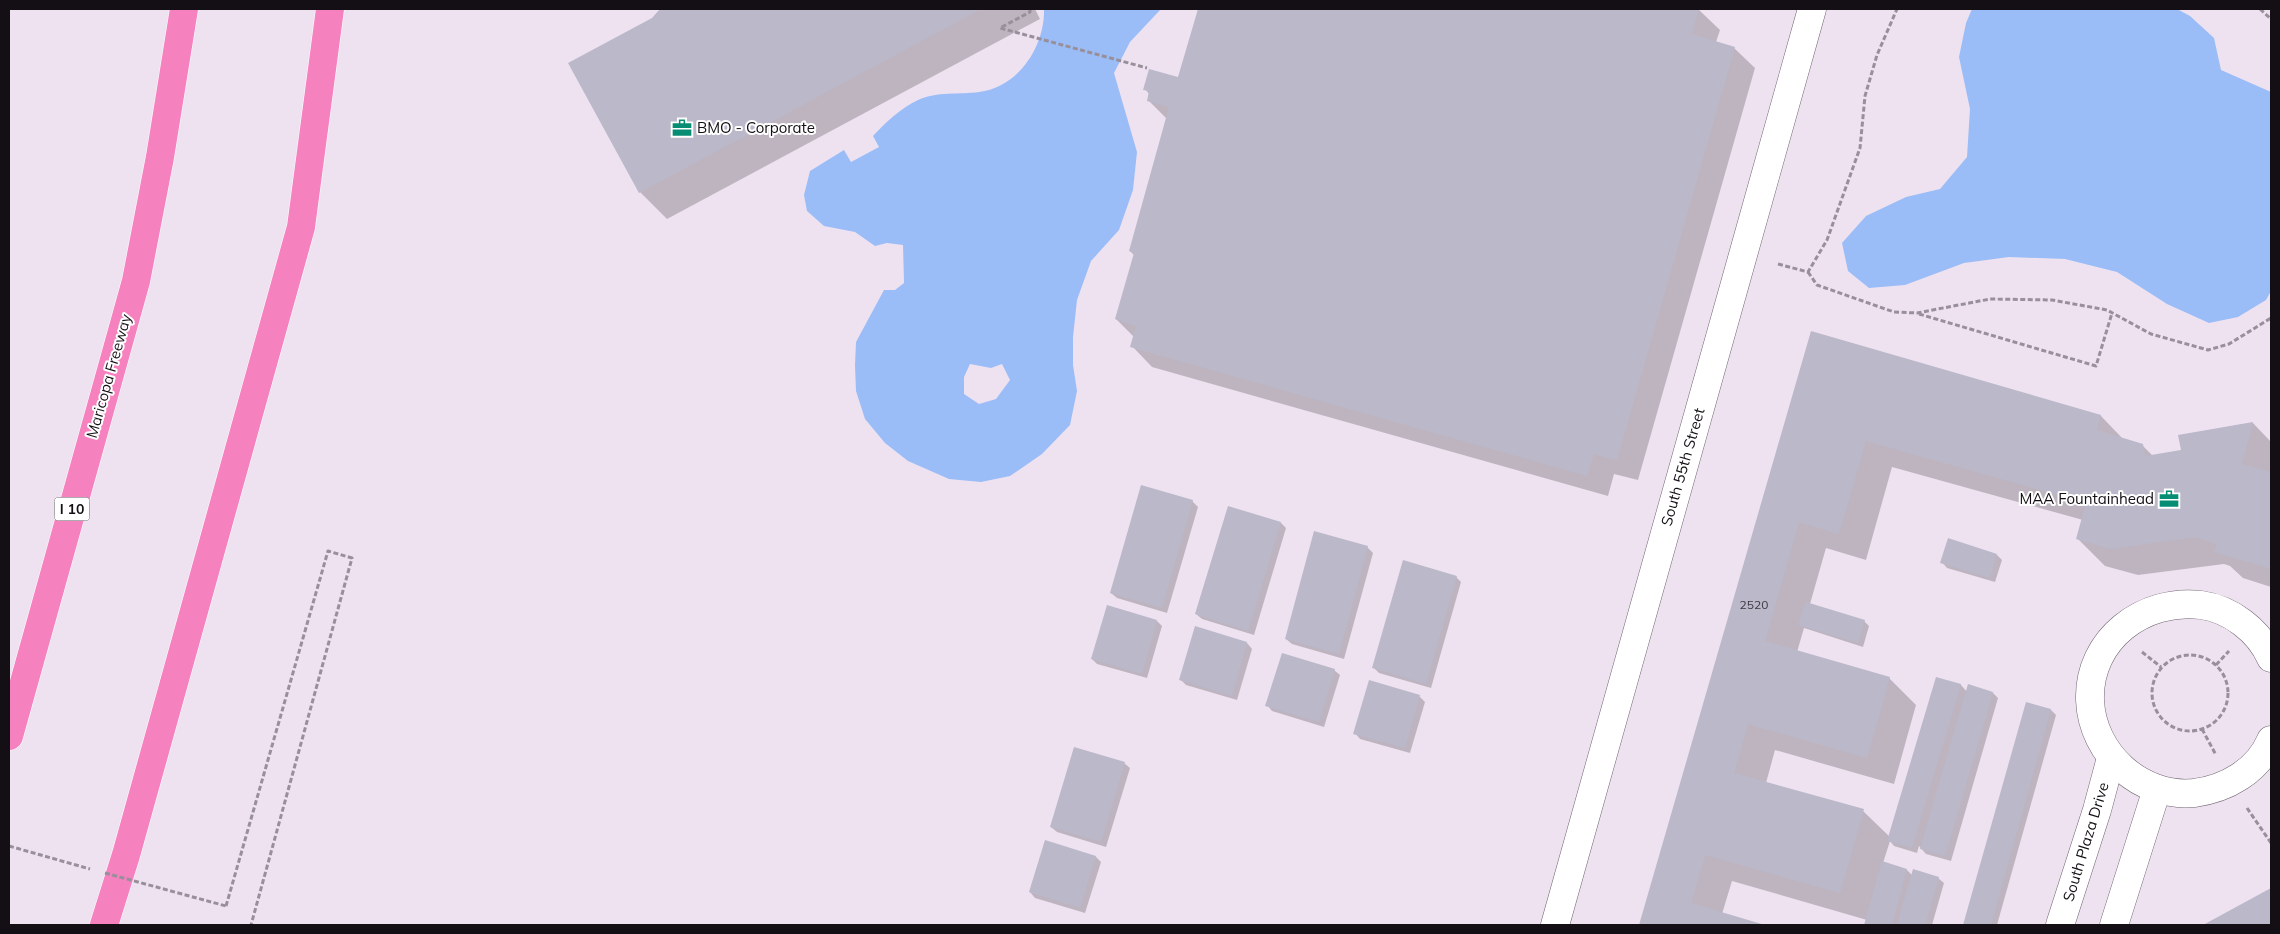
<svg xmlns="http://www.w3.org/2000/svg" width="2280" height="934" font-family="Mulish,sans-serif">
	<rect width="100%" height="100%" fill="#eee2f1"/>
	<g fill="#9bbdf7" fill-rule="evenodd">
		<path d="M 1044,9 L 1161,9 L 1130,42 L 1114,73 L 1137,152 L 1133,190 L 1119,230 L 1091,261 L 1077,300 L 1073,337 L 1073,365 L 1077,391 L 1070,425 L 1042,454 L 1010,476 L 981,482 L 949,479 L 908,461 L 885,443 L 865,419 L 856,391 L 855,365 L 856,342 L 884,290 L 895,290 L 904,283 L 903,245 L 887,243 L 875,246 L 855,232 L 824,226 L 807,211 L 804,195 L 810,171 L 844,150 L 851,162 L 879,147 L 873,136 C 886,122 901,108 918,100 C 937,91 959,95 979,92 C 1019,87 1045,46 1044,9 ZM 970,364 L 991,368 L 1002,364 L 1010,380 L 996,399 L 979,404 L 964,394 L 964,377 Z"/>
		<path d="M 1972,9 L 2177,9 L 2190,16 L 2214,38 L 2221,70 L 2271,92 L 2271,291 L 2266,300 L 2238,317 L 2209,323 L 2167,304 L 2117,272 L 2065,259 L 2009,257 L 1964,263 L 1905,285 L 1869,288 L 1848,271 L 1842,243 L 1866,216 L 1906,197 L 1940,189 L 1967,157 L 1970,109 L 1959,57 L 1966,23 Z"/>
	</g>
	<g fill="#0003">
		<path d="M 661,9 L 1035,9 L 1040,19 L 667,219 L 640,192 L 652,19 Z"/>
		<path d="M 1199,9 L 1698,9 L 1720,30 L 1716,42 L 1734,48 L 1755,68 L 1638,480 L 1614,474 L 1608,496 L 1152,367 L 1132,346 L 1134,337 L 1116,319 L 1135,256 L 1130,251 L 1167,119 L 1148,100 L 1150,95 L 1145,89 L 1179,78 Z"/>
		<path d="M 1812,332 L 2101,416 L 2124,440 L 2142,445 L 2153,456 L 2182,451 L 2179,436 L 2253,423 L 2271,442 L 2271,587 L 2243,578 L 2230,566 L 2224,564 L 2138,575 L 2105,566 L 2078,539 L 2083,520 L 1892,467 L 1866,560 L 1826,548 L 1810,604 L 1864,621 L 1869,626 L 1863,647 L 1804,628 L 1797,652 L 1889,678 L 1916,705 L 1894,784 L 1775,750 L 1766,783 L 1863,811 L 1890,837 L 1937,679 L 1961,685 L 1967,692 L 1969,686 L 1993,693 L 1998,698 L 1951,861 L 1926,854 L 1919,846 L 1917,853 L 1894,846 L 1890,841 L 1883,863 L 1907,870 L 1912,875 L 1938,878 L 1944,883 L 1932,925 L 1866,925 L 1867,920 L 1732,881 L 1722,914 L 1762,925 L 1640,925 Z"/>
		<path d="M 1192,501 L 1198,507 L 1167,613 L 1117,598 L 1111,593 Z"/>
		<path d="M 1228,508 L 1281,523 L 1286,528 L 1254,635 L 1202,619 L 1196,614 Z"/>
		<path d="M 1367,547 L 1373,553 L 1344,659 L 1292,644 L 1286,639 Z"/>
		<path d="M 1997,555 L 2002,560 L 1995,582 L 1947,568 L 1942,562 Z"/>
		<path d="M 1456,577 L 1461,582 L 1431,688 L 1379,673 L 1374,668 Z"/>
		<path d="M 1157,621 L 1162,626 L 1147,678 L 1097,664 L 1092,659 Z"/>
		<path d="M 1196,628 L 1247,643 L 1252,649 L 1237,700 L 1186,685 L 1181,680 Z"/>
		<path d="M 1334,670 L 1340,675 L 1324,727 L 1272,711 L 1267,705 Z"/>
		<path d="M 1419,696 L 1425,702 L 1410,753 L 1360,739 L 1355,733 Z"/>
		<path d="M 2027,703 L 2051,710 L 2056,715 L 1997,925 L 1965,925 Z"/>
		<path d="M 1124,763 L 1130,768 L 1106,847 L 1057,832 L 1051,827 Z"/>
		<path d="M 1046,842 L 1096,857 L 1101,862 L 1085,913 L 1035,898 L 1030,892 Z"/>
		<path d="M 2271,889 L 2271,925 L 2205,925 Z"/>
	</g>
	<g fill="#bab8c9">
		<path d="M 660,9 L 981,9 L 639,193 L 568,63 L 652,18 Z"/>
		<path d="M 1198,9 L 1699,9 L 1692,34 L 1735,47 L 1617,460 L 1594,454 L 1587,476 L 1130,347 L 1136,326 L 1115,319 L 1134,253 L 1129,251 L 1169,107 L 1147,101 L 1149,91 L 1143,90 L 1149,69 L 1178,77 Z"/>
		<path d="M 1811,331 L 2101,415 L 2097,430 L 2143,444 L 2145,456 L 2181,450 L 2178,435 L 2253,422 L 2242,464 L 2271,472 L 2271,569 L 2214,552 L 2217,544 L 2196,537 L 2110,549 L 2076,539 L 2086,503 L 1866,441 L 1839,534 L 1799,522 L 1765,641 L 1890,677 L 1867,758 L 1748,724 L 1734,773 L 1864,809 L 1840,893 L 1705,855 L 1691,903 L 1765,925 L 1639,925 Z"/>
		<path d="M 1141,485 L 1193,500 L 1162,608 L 1110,593 Z"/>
		<path d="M 1228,506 L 1281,522 L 1248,631 L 1195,614 Z"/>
		<path d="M 1314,531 L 1368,546 L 1339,654 L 1285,639 Z"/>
		<path d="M 1948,538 L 1997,554 L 1990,578 L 1940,563 Z"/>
		<path d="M 1403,560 L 1457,576 L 1426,684 L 1372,668 Z"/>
		<path d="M 1806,602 L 1865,620 L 1858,643 L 1798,625 Z"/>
		<path d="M 1107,605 L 1157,620 L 1142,674 L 1091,659 Z"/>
		<path d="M 1195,626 L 1247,642 L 1232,696 L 1179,680 Z"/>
		<path d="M 1282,653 L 1335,669 L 1319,722 L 1265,706 Z"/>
		<path d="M 1936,677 L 1961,684 L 1912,848 L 1887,841 Z"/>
		<path d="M 1369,680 L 1420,695 L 1405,748 L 1353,734 Z"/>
		<path d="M 1968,684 L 1993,692 L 1945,856 L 1920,849 Z"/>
		<path d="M 2026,702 L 2051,709 L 1991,925 L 1963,925 Z"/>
		<path d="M 1074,747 L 1125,762 L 1101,842 L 1050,827 Z"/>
		<path d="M 1045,840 L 1096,856 L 1080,908 L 1029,892 Z"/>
		<path d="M 1882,861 L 1907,869 L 1892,925 L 1864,925 Z"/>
		<path d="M 1913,869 L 1939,877 L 1925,925 L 1897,925 Z"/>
		<path d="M 2271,888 L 2271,925 L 2203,925 Z"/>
	</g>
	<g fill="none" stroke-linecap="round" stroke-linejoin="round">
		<defs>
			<g id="minor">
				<path d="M 2271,658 C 2259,631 2231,609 2201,605 C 2144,598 2088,639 2090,700 C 2092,754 2141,798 2194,793 C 2226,789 2258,771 2271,740"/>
				<path d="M 1555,925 L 1812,9"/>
				<path d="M 2060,925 L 2097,810 L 2111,758"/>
				<path d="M 2114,925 L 2157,789"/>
			</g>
			<g id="highway">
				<path d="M 9,736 L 136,281 L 160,157 L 184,9"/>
				<path d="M 104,925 L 126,855 L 301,227 L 330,9"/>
			</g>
		</defs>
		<use href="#minor" stroke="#706572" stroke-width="29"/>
		<use href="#highway" stroke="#fff" stroke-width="29"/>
		<g stroke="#988f9a" stroke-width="3" stroke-dasharray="5 2.5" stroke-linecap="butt">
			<path d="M 1030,9 L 1030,12 L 1000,28 L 1147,68"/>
			<path d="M 2260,9 L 2271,19"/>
			<path d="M 1778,264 L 1808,272 L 1827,240 L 1860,148 L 1865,96 L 1877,55 L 1897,9"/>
			<path d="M 1808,272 L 1817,285 L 1894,312 L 1917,313 L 1990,299 L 2052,300 L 2107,310 L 2151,334 L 2208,350 L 2229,344 L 2271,318"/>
			<path d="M 1919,314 L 2096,366 L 2112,313"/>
			<path d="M 2142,652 L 2161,667"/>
			<circle cx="2190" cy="693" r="38"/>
			<path d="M 2216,665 L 2229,651"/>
			<path d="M 2202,729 L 2216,755"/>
			<path d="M 2247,808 L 2271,843"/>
			<path d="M 9,846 L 90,869"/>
			<path d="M 226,906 L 328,551 L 352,558 L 251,925"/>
		</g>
		<use href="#minor" stroke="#fff" stroke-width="28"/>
		<use href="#highway" stroke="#f581bf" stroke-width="28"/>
		<path stroke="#988f9a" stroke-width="3" stroke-dasharray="5 2.5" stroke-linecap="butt" d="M 105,873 L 226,906"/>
	</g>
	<defs>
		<symbol id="office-bare" viewBox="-9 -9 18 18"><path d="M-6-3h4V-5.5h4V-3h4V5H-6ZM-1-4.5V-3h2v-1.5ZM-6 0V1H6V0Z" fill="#078d74" stroke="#fff" stroke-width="2.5" paint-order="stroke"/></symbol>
	</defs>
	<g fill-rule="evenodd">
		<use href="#office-bare" x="668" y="114" width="28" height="28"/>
		<use href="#office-bare" x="2155" y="485" width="28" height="28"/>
	</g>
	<g text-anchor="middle" stroke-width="4" stroke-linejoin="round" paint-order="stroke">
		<g font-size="12" fill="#3d3941">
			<text x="1754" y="609">2520</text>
		</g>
		<rect fill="#fff" stroke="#5a575a" stroke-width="1" x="54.5" y="497.5" width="35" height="23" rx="4"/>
		<g font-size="14" font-weight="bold" fill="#130f14">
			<text x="72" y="514">I 10</text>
		</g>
		<g font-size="15" fill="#130f14" stroke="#fff" text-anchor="start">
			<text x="697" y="133">BMO - Corporate</text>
			<text x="2154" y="504" text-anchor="end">MAA Fountainhead</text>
		</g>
		<g font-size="15" fill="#130f14" stroke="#fff">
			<text transform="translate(109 376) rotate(-74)" y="5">Maricopa Freeway</text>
			<text transform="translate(1683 467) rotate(-74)" y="5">South 55th Street</text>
			<text transform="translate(2086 842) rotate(-73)" y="5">South Plaza Drive</text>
		</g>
	</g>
	<rect width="2280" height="934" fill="none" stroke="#130f14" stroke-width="20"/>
</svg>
